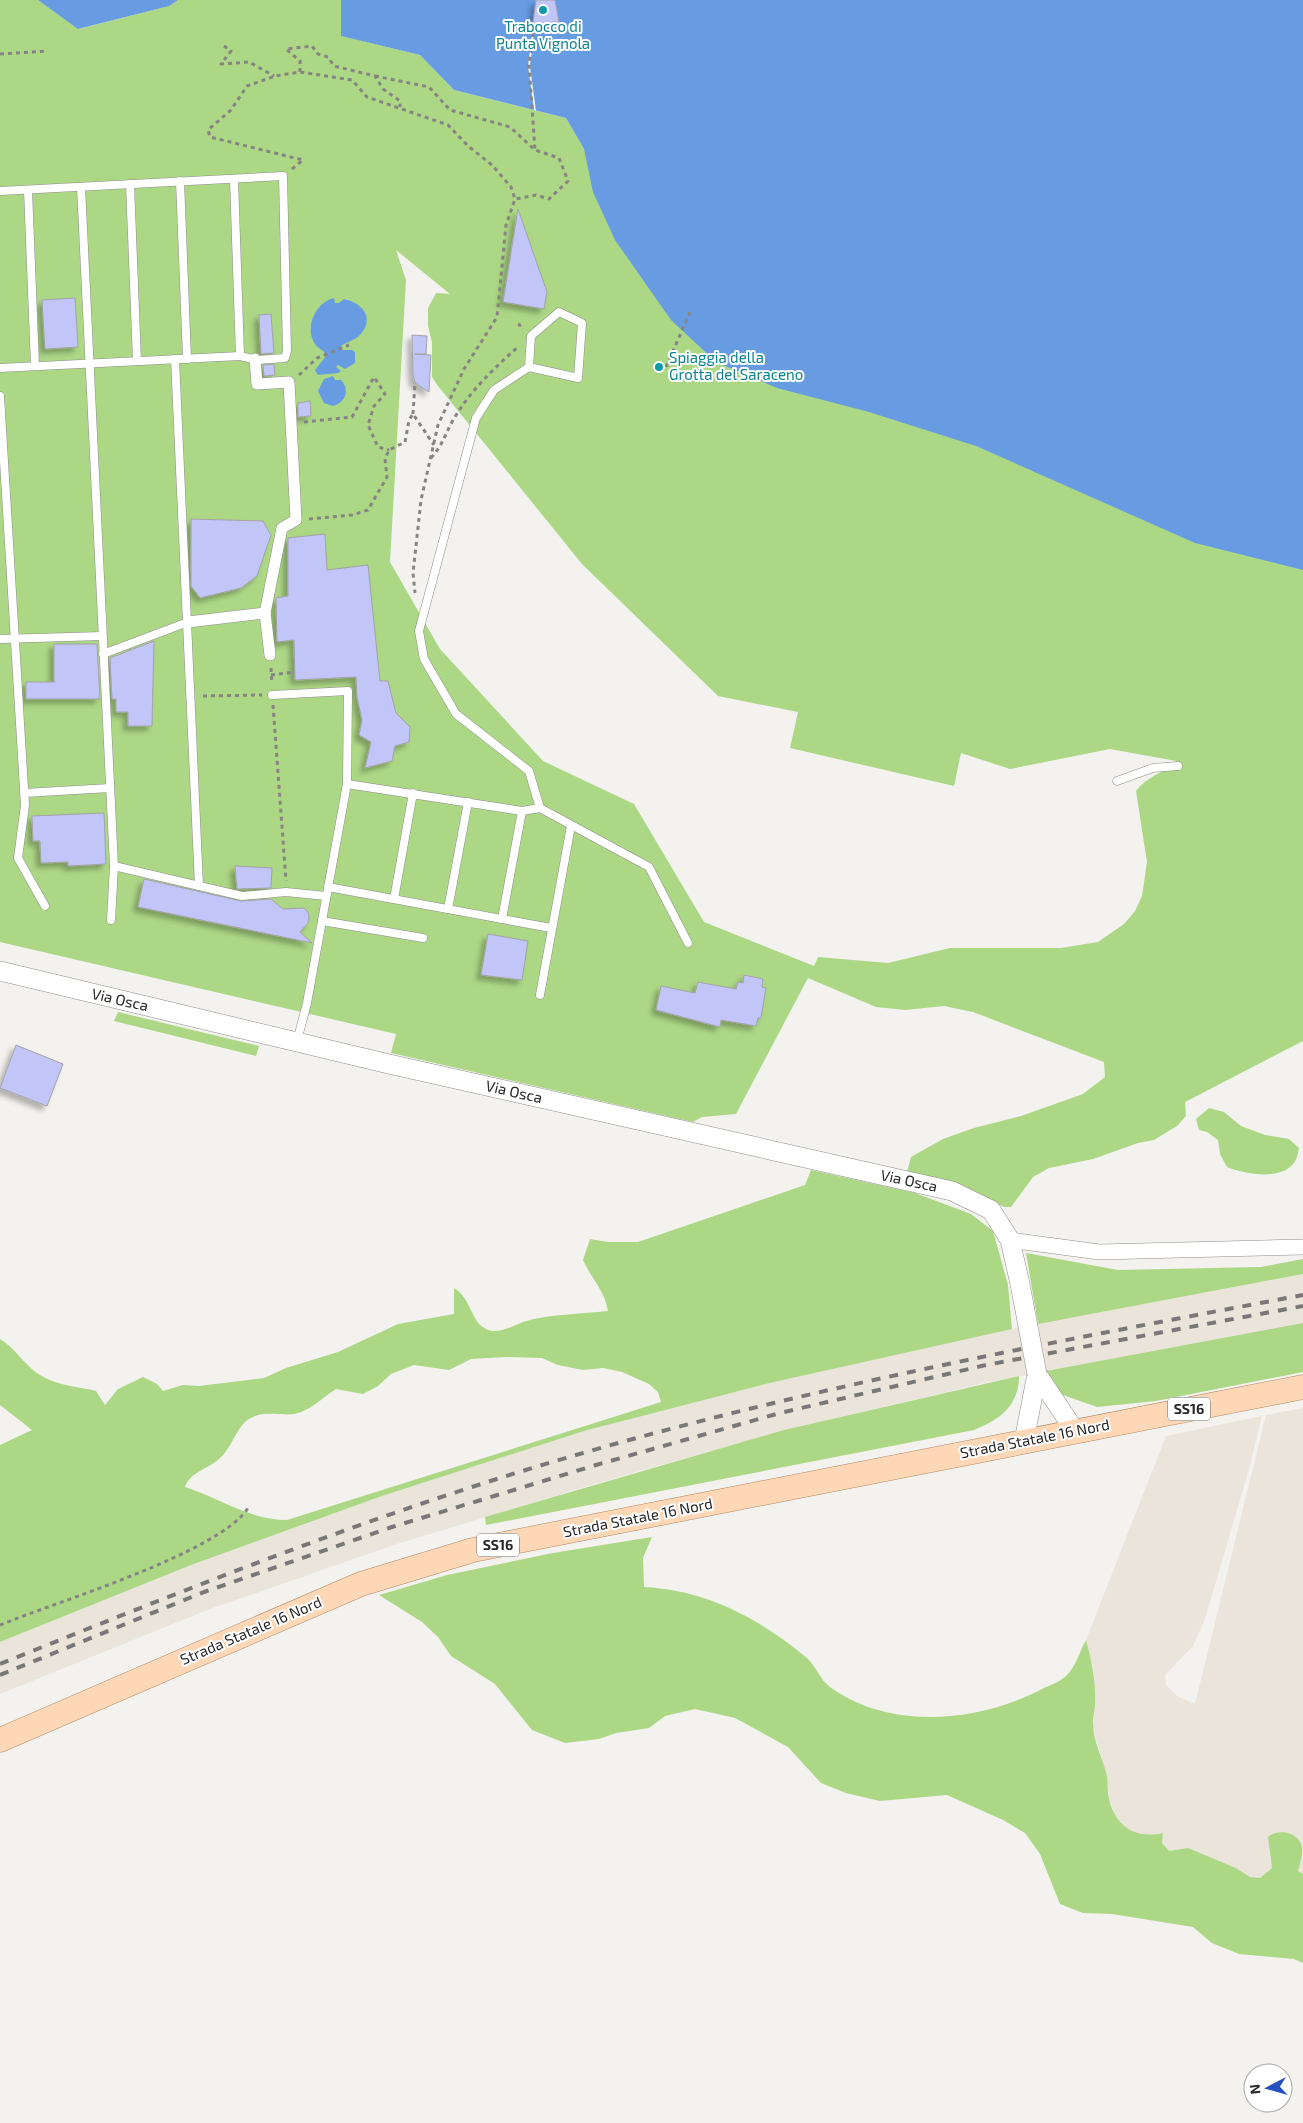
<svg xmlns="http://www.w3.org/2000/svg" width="1303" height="2123" font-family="'Exo 2',sans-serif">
	<defs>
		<filter id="shadow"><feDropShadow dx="-4.5" dy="4.5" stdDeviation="2.5" flood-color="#0004"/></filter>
	</defs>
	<rect width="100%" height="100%" fill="#f3f2ef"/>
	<g fill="#eae4db">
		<path d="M 1303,1274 L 1303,1323 L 989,1382 L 785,1430 L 601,1482 L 397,1544 L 210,1609 L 0,1694 L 0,1642 L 191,1565 L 382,1496 L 584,1431 L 774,1382 L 978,1335 Z"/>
		<path d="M 1303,1408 L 1303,1874 L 1297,1871 L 1301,1861 L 1269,1849 L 1272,1868 L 1260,1878 L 1250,1877 L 1236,1868 L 1188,1848 L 1169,1851 L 1162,1843 L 1163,1833 L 1149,1836 L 1137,1834 L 1123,1826 L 1115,1814 L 1109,1798 L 1107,1777 L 1092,1725 L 1095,1705 L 1093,1668 L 1086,1640 L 1166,1436 L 1262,1416 L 1249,1469 L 1205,1619 L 1193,1646 L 1165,1675 L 1166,1685 L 1177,1696 L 1195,1704 L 1266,1415 Z"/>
	</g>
	<g fill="#acd785" fill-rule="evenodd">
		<path d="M 0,0 L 38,0 L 79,29 L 168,6 L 178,0 L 341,0 L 342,36 L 420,55 L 454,90 L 566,118 L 584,149 L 976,446 L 1303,564 L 1303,1041 L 1185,1102 L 1186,1116 L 1177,1126 L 1154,1140 L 1138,1143 L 1093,1159 L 1049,1168 L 1033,1177 L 1011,1207 L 1004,1207 L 987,1199 L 907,1172 L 911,1157 L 943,1139 L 974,1128 L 1021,1116 L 1083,1094 L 1105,1077 L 1104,1062 L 973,1012 L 944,1006 L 905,1010 L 876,1007 L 808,978 L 736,1114 L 702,1117 L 693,1122 L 391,1053 L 396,1034 L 0,942 ZM 396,250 L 450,294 L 436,293 L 428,308 L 428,326 L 432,342 L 432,377 L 438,386 L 582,564 L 718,696 L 798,712 L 790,748 L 954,786 L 961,753 L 1010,769 L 1110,749 L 1176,761 C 1164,773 1146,777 1136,791 L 1147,862 L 1142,896 L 1135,911 L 1124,924 L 1098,942 L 1061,948 L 950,948 L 888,963 L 818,957 L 814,966 L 704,922 L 634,804 L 543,761 L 440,649 L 390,562 L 406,280 Z"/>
		<path d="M 118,1012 L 259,1046 L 256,1056 L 114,1021 Z"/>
		<path d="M 1209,1108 L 1224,1112 L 1241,1126 L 1265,1135 L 1289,1139 L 1299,1148 C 1298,1153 1297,1159 1294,1163 C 1280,1181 1245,1174 1227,1167 L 1220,1154 L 1218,1140 L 1207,1132 L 1199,1130 L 1196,1119 Z"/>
		<path d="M 811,1170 L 915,1193 L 971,1214 L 993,1231 L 1008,1285 L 1012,1329 L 774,1382 L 584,1431 L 382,1496 L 191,1565 L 0,1642 L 0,1445 L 32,1430 L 0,1405 L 0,1339 C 15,1348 23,1363 37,1373 C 55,1386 76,1386 96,1391 L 105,1405 L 118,1389 L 143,1377 L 157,1384 L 163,1391 L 183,1385 L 199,1386 L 264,1378 L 286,1368 L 338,1352 L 398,1324 L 454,1314 L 454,1288 C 472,1299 470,1321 486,1329 C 497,1335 513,1326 523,1322 C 549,1314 581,1314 608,1311 C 605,1291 591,1278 583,1260 L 590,1239 L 608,1242 L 638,1242 L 805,1185 ZM 507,1357 L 542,1358 L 558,1365 L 583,1370 L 603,1368 L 622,1372 L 649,1384 L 658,1392 L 661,1402 L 287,1520 C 249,1520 220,1498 185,1487 C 190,1472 208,1469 219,1459 C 231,1449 235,1431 246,1421 C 262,1409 277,1416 294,1414 C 310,1411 323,1397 336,1389 L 363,1394 L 378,1386 L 391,1374 L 414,1365 L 449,1370 L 471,1359 Z"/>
		<path d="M 1026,1253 L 1118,1270 L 1261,1267 L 1303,1259 L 1303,1274 L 1038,1324 Z"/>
		<path d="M 1303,1323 L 1303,1372 L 1156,1401 L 1097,1407 L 1063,1395 L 1046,1371 Z"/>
		<path d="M 1019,1376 C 1019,1406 999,1420 974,1430 L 486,1525 L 485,1517 L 784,1430 Z"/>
		<path d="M 652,1537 L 643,1558 L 644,1587 C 706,1590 759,1618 807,1658 C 816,1666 820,1680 830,1687 C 890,1731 980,1722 1042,1689 C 1050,1685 1060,1682 1066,1676 C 1075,1669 1080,1650 1086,1640 C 1092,1662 1096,1682 1095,1705 C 1095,1711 1092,1718 1093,1724 C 1093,1741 1103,1759 1107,1776 C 1108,1783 1107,1791 1109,1799 C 1116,1827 1135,1839 1163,1833 L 1162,1843 L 1169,1851 L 1188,1848 L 1236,1868 L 1250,1877 L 1260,1878 L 1272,1868 L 1268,1837 C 1278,1828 1299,1832 1302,1847 C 1303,1855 1300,1864 1298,1871 L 1303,1874 L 1303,1963 L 1294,1959 L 1239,1954 L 1212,1943 L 1193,1927 L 1112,1914 L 1083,1913 L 1060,1904 L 1040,1854 L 1025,1833 L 1003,1820 L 947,1795 L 880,1801 L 846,1793 L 821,1783 L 788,1747 L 735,1718 L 695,1709 L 665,1716 L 649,1728 L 616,1733 L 599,1739 L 565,1743 L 532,1730 L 495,1684 L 451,1656 L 438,1637 L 422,1622 L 379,1595 L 447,1575 L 553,1553 Z"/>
	</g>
	<g fill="#679ce3">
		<path d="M 38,0 L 178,0 L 169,6 L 78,29 Z"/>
		<path d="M 341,0 L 1303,0 L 1303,570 L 1195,543 L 976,446 L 869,412 L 777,388 L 716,362 L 671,320 L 615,240 L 593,192 L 584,149 L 566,118 L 454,90 L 420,55 L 341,36 Z"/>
		<path d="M 334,298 L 335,303 L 339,303 L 344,299 C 363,303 376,319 359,336 C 353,341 346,342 341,346 L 342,350 L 352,350 L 355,352 L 355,363 L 345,369 L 338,365 L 336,367 L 341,371 L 338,373 L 318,375 L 315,370 L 326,356 C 324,349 319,350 315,344 C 304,327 316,302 334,298 Z"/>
		<path d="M 333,376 L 335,380 L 341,380 C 350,390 346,402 333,406 L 324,403 L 318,391 L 324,379 Z"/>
	</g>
	<path fill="#f3f2ef" d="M 533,25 L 535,25 L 530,66 L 536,111 L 534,110 L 528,66 Z"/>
	<g fill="#c1c5f8" stroke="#a3a3a6" filter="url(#shadow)">
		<path d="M 536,0 L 555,0 L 559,22 L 552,22 L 553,27 L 533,23 Z"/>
		<path d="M 518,209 L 547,292 L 544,309 L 503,302 Z"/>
		<path d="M 75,298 L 78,347 L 45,349 L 42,300 Z"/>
		<path d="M 271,314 L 274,353 L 261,354 L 259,315 Z"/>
		<path d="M 412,335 L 427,336 L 426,354 L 415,354 L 431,355 L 429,392 L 415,383 L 413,375 Z"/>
		<path d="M 274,364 L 275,375 L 264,376 L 263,365 Z"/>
		<path d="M 310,401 L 311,416 L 298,417 L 298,403 Z"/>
		<path d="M 191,519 L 263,521 L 271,535 L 257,576 L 241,588 L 200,598 L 191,586 Z"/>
		<path d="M 325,534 L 327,570 L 368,565 L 380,681 L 388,681 L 396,713 L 410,727 L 409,742 L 395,746 L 392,761 L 365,768 L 371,742 L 359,735 L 362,720 L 357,697 L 356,677 L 295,680 L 294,640 L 277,642 L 276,598 L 288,596 L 288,538 Z"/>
		<path d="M 154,641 L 152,726 L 128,726 L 128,712 L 116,712 L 116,699 L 112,699 L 110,658 Z"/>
		<path d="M 54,644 L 97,644 L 100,699 L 26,699 L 26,682 L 54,682 Z"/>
		<path d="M 104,813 L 106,864 L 68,866 L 68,862 L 41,863 L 40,841 L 33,841 L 32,816 Z"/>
		<path d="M 235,866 L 272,868 L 271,888 L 237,889 Z"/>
		<path d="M 144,879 L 241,901 L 271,899 L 283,909 L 304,908 L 308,912 L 309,917 L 308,923 L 300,932 L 312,943 L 138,907 Z"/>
		<path d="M 488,934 L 528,941 L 522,980 L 481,975 Z"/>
		<path d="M 744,975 L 763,979 L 762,987 L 766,988 L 761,1018 L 758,1018 L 756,1026 L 721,1020 L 720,1027 L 656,1010 L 661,986 L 695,993 L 698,982 L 736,989 L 738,982 L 743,983 Z"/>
		<path d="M 16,1045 L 63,1064 L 47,1106 L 0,1088 Z"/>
	</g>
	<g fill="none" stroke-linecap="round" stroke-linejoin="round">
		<defs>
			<g id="service">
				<path d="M 234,179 L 240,356"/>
				<path d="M 180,181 L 187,359"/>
				<path d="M 130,184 L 137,361"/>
				<path d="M 81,187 L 114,866 L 111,920"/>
				<path d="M 28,190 L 35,366"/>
				<path d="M 0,191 L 283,176 L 287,351 L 285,358 L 257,360 L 240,356 L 0,368"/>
				<path d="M 175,359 L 199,886"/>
				<path d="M 529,367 L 531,336 L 559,312 L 582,323 L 578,378 L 529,367 L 494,390 L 476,418 L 419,631 L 424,659 L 456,714 L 529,771 L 540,808"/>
				<path d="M 0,396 L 25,805 L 18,858 L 45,906"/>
				<path d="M 0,639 L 102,636"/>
				<path d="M 103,654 L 188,622"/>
				<path d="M 272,695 L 348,691 L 347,784 L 307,1003 L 297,1041"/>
				<path d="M 1117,781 L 1153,768 L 1178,766"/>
				<path d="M 347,784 L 522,811 L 540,808 L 649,867 L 688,943"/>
				<path d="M 24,793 L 110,788"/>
				<path d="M 114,866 L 242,896 L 286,892 L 326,896"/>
				<path d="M 328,887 L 551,928"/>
				<path d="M 394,899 L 413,793"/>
				<path d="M 448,909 L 468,802"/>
				<path d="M 502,919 L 522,811"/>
				<path d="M 322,921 L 423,938"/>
				<path d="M 540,995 L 571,826"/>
			</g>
			<g id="pedestrian">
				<path d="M 255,359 L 257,384 L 289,382 L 296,520 L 282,528 L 265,613 L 270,655"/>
				<path d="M 188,622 L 265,613"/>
			</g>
			<path id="minor" d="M 1010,1240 L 1099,1252 L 1303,1247"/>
			<g id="tertiary">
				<path d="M 0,971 L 389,1064 L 952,1191 L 991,1210 L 1010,1240 L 1020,1284"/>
				<path d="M 1037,1374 L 1075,1431"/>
				<path d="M 1024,1441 L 1037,1374"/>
			</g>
			<path id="primary" d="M 0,1740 L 361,1584 L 473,1550 L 1303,1387"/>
		</defs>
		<use href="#service" stroke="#8e8d8a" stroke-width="9"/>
		<use href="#pedestrian" stroke="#8e8d8a" stroke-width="12"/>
		<use href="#minor" stroke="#8e8d8a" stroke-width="16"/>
		<use href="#tertiary" stroke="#8e8d8a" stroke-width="20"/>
		<use href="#primary" stroke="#b28964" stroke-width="25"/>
		<g stroke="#868583" stroke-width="3" stroke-dasharray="4 4" stroke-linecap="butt">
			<path d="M 534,25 L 529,65 L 535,150"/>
			<path d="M 224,46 L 231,51 L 221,64 L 249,62 L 274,76"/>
			<path d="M 0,54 L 47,51"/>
			<path d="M 300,72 L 300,61 L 286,49 L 312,46 L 318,54 L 328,57 L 334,66 L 375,76 L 383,89 L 400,101 L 400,107"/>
			<path d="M 375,76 L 429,87 L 450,110 L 510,127 L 535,150 L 559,158 L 568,181 L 549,199 L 536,195 L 515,199 L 506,225 L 497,317 L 464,369 L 438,425 L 421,500 L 413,573 L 415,593"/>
			<path d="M 292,169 L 303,160 L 210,137 L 208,130 L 231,110 L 247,86 L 275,76 L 300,72 L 352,80 L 367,97 L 448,125 L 468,146 L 492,165 L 511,187 L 515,199"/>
			<path d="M 518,324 L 520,325 L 519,330"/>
			<path d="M 666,367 L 691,310"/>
			<path d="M 299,375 L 317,358 L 349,345"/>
			<path d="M 413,414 L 415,383"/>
			<path d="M 304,422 L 352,417 L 374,377 L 385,394 L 374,406 L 368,425 L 378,447 L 389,450"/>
			<path d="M 431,458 C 443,444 444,437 452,422 C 468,393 494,368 519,346"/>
			<path d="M 309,519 L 352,515 L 368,510 L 387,477 L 385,459 L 389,450 L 405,442 L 409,420 L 413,414 L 434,445"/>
			<path d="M 271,668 L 272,684"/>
			<path d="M 271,675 L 295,672"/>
			<path d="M 203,696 L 262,695"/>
			<path d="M 273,705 L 286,881"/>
			<path d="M 0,1625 C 56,1602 219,1553 248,1508"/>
		</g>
		<use href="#service" stroke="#fff" stroke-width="8"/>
		<use href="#pedestrian" stroke="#fff" stroke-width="11"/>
		<use href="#minor" stroke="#fff" stroke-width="15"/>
		<use href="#tertiary" stroke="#fff" stroke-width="19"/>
		<use href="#primary" stroke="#fdd7b6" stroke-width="24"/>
		<g stroke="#797877" stroke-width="4" stroke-dasharray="9 9" stroke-linecap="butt">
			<path d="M 0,1664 C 194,1586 389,1508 590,1451 C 824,1384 1064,1340 1303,1295"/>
			<path d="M 0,1675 L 204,1592 L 392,1527 L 596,1465 L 780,1413 L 986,1365 L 1303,1306"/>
		</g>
		<defs>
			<path id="tertiary-bridge" d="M 1020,1284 L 1037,1374"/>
		</defs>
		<use href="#tertiary-bridge" stroke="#8e8d8a" stroke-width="20" stroke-linecap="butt"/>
		<use href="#tertiary-bridge" stroke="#fff" stroke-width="19"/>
	</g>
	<g fill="#0f9aa8" stroke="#fff" stroke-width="2">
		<circle cx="543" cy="10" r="5"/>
		<circle cx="659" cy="367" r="5"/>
	</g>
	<g text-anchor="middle" stroke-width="4" stroke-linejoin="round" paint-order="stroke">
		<g fill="#fff" stroke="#696868" stroke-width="1">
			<rect x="1168" y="1397.5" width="42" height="23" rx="4"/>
			<rect x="477" y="1533.5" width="42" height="23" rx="4"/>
		</g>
		<g font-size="14" font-weight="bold" fill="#292827">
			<text x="1189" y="1414">SS16</text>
			<text x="498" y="1550">SS16</text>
		</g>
		<g font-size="15" fill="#0d838f" stroke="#fff">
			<text x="543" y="32">Trabocco di<tspan x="543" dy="17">Punta Vignola</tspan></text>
			<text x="669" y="363" text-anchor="start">Spiaggia della<tspan x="669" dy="17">Grotta del Saraceno</tspan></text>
		</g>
		<g font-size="15" fill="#292827" stroke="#fff">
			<text transform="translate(120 1000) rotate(13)" y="5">Via Osca</text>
			<text transform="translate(514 1092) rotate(13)" y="5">Via Osca</text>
			<text transform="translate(909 1181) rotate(12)" y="5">Via Osca</text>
			<text transform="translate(1035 1439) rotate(-11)" y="5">Strada Statale 16 Nord</text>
			<text transform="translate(638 1518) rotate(-11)" y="5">Strada Statale 16 Nord</text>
			<text transform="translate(251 1631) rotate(-23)" y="5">Strada Statale 16 Nord</text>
		</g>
	</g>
	<g transform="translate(1268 2088) rotate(264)"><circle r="24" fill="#ffffff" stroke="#a9a9a9"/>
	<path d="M0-4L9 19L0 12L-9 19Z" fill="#2551bf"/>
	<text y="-8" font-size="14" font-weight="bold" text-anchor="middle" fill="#292827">N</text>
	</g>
</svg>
